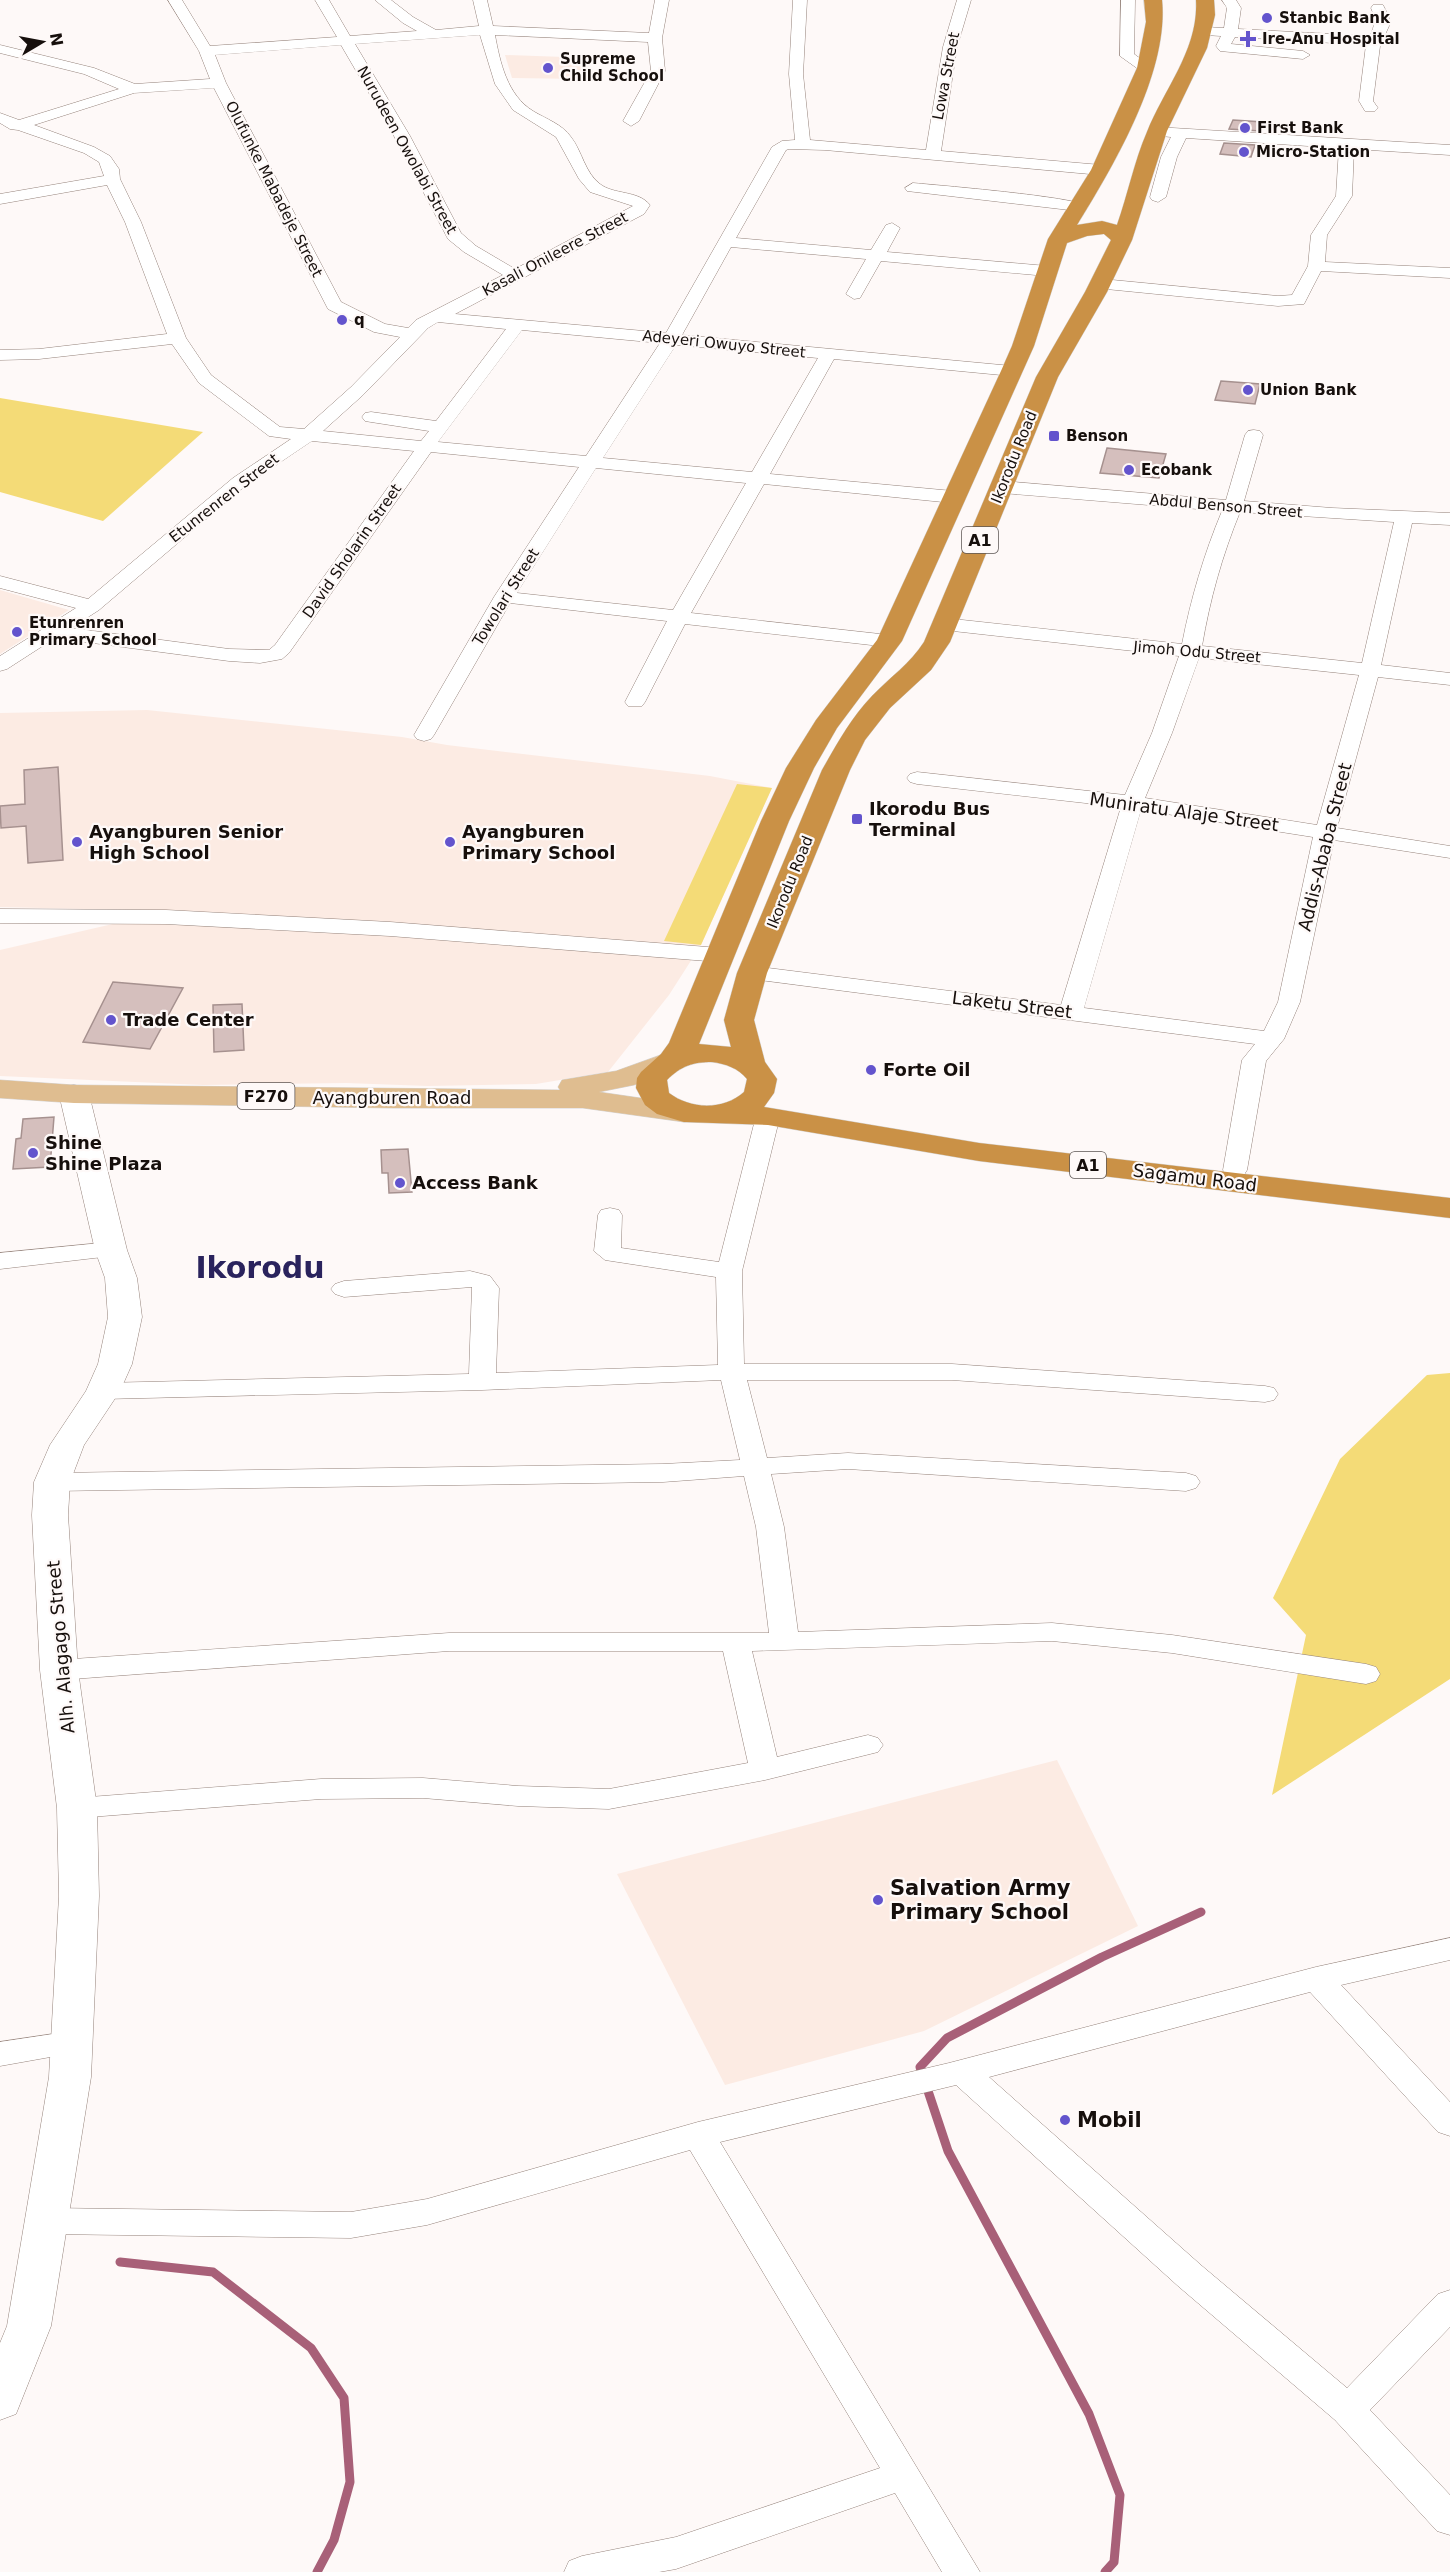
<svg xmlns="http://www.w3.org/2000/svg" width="1450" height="2572" font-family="'DejaVu Sans',sans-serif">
	<rect width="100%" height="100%" fill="#fef9f8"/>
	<g fill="#fcebe3">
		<path d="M 505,55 L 593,58 L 582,79 L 512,78 Z"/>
		<path d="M 0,590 L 69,610 L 0,654 Z"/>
		<path d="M 147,710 L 402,737 L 447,745 L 710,776 L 772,788 L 701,945 L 669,995 L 608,1072 L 536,1084 L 428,1086 L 346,1083 L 203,1085 L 0,1076 L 0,950 L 169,911 L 0,907 L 0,713 Z"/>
		<path d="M 1057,1760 L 1138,1926 L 924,2031 L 725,2085 L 617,1874 Z"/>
	</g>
	<g fill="#f4db77">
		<path d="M 0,398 L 203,432 L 103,521 L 0,492 Z"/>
		<path d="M 737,784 L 772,788 L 701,945 L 664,941 Z"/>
		<path d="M 1450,1373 L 1450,1679 L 1272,1795 L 1306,1635 L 1273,1598 L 1340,1459 L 1427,1375 Z"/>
	</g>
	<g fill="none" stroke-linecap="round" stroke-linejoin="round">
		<g stroke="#a86078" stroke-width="9">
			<path d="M 120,2262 L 213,2272 L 311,2348 L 344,2398 L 350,2482 L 334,2540 L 317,2572"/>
			<path d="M 1105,2572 L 1114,2562 L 1120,2495 L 1089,2414 L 948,2151 L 920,2067 L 947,2038 L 1102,1957 L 1201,1912"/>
		</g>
	</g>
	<g fill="#d5bfbd" stroke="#a6918f" stroke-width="1.5">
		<path d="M 1233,120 L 1263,122 L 1260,131 L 1229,129 Z"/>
		<path d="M 1224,143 L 1255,145 L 1251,157 L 1220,154 Z"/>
		<path d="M 1221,381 L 1260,384 L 1255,404 L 1215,400 Z"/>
		<path d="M 1107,448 L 1166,454 L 1159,478 L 1100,473 Z"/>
		<path d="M 58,767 L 63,860 L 28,863 L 26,826 L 1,828 L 0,806 L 25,804 L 24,770 Z"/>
		<path d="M 113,982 L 183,988 L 150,1049 L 83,1042 Z"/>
		<path d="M 242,1004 L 244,1050 L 214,1052 L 213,1005 Z"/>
		<path d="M 54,1117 L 50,1167 L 13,1169 L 16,1139 L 21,1138 L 23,1119 Z"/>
		<path d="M 408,1149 L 412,1192 L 389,1193 L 388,1173 L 382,1173 L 381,1150 Z"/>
	</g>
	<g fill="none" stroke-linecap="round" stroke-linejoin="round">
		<defs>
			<g id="street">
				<path d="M 168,0 L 182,0 L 210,46 L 337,37 L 315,0 L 329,0 L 350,36 L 417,31 L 403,23 L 375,0 L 391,0 L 413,17 L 436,30 L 479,26 L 473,0 L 487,0 L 493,26 L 649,33 L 655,0 L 669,0 L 662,38 L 665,71 L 639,121 L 631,126 L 623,121 L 651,71 L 648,42 L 495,35 C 500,62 507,95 533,111 C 546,119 562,124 571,137 C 582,151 585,173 600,184 C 614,195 638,190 650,205 L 644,214 L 455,314 L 666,333 L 772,147 L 782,141 L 795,140 L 789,74 L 793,0 L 807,0 L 803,74 L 810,140 L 926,150 L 943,47 L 957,0 L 971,0 L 957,47 L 941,151 L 1101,165 L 1107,167 L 1109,170 L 1107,173 L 1101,175 L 825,150 L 789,149 L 786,150 L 736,238 L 871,250 L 886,225 L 892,223 L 900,228 L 887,252 L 1047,266 L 1055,271 L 1053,274 L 1047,276 L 881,261 L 860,298 L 854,299 L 846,294 L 866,259 L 731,247 L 682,335 L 1012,366 L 1018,367 L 1021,371 L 1018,375 L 1012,376 L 834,359 L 770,474 L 953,491 L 960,493 L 962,497 L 960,501 L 953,503 L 764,484 L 691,613 L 889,635 L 896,637 L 899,641 L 896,645 L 889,647 L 685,624 L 645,702 L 642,706 L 628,706 L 625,702 L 667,621 L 510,603 L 434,735 L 431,739 L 424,741 L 417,739 L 414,735 L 494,597 L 579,467 L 431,452 L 289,653 L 282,659 L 260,663 L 229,661 L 55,638 L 7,669 L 0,671 L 0,656 L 76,608 L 0,588 L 0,576 L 88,599 L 233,478 L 291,439 L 269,436 L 199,383 L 172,344 L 39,359 L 0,360 L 0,350 L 39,349 L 167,334 L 125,222 L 107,185 L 0,204 L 0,194 L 104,176 L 99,162 L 84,153 L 18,130 L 10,129 L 0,123 L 0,113 L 19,120 L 119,89 L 84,74 L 0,53 L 0,45 L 94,68 L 135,84 L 210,79 L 199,51 ZM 480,35 L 495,84 L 513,110 L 556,137 L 579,179 L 590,192 L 633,206 L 515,269 L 476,246 L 461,233 L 410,136 L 355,44 ZM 341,45 L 394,136 L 448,239 L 464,252 L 503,275 L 416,320 L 408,328 L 385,324 L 341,302 L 226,83 L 215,55 ZM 214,88 L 328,309 L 374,332 L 400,337 L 351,387 L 304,429 L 280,427 L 211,375 L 186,338 L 141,222 L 120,179 L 119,169 L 110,156 L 94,147 L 34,125 L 134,93 ZM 438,322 L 506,329 L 436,421 L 371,412 L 365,413 L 362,417 L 365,421 L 371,422 L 429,431 L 421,441 L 323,431 L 363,395 L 428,328 ZM 522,330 L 660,343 L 586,456 L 438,442 ZM 676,345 L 818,358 L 752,472 L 603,458 ZM 312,441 L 414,451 L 275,645 L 269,650 L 229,649 L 71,628 L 99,610 L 245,486 ZM 596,468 L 746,483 L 673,610 L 517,593 Z"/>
				<path d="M 1121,0 L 1135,0 L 1134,54 L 1153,68 L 1151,71 L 1141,71 L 1120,56 Z"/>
				<path d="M 1222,0 L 1236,0 L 1241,8 L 1238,29 L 1370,36 C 1375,25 1376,19 1371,8 L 1373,5 L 1383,5 L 1389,17 L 1389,26 L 1380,46 L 1373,101 L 1378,108 L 1375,111 L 1365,111 L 1359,101 L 1366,45 L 1235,37 L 1231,44 L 1303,51 L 1310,55 L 1303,59 L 1220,51 L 1216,46 L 1221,36 L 1205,35 L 1198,31 L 1205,27 L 1224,28 L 1227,8 Z"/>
				<path d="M 1156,127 L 1450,145 L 1450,155 L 1354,149 L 1352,196 L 1327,235 L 1325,262 L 1450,268 L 1450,278 L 1321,271 L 1304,304 L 1278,306 L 1096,288 L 1094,284 L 1096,280 L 1102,279 L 1278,296 L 1292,295 L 1308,266 L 1311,235 L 1336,196 L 1339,148 L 1186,138 L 1177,157 L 1166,197 L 1158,202 L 1152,200 L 1150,197 L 1161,157 L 1171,137 L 1151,135 L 1148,132 Z"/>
				<path d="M 913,183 C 935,185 1078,197 1086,206 L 1078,211 L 907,191 L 905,188 Z"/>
				<path d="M 1254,430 L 1260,431 L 1263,435 L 1244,501 L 1332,508 L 1450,513 L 1450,525 L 1412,523 L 1381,665 L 1450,673 L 1450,685 L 1378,677 L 1337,828 L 1450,846 L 1450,858 L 1334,840 L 1300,1002 L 1284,1039 L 1266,1061 L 1247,1170 L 1244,1175 L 1235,1177 L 1226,1175 L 1223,1170 L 1242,1060 L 1255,1044 L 744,978 L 741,973 L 744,968 L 752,966 L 1061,1005 L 1121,807 L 917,784 L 910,782 L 907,778 L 910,774 L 917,772 L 1125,795 L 1152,733 L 1179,656 L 944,630 L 937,628 L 934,624 L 937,620 L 944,618 L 1182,644 C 1191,598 1204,554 1222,511 L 1002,493 L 995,491 L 993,487 L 995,483 L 1002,481 L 1226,500 L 1245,435 L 1248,431 ZM 1240,512 L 1394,522 L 1362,663 L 1202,646 C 1210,599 1222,556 1240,512 ZM 1199,658 L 1359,675 L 1317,825 L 1145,798 L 1172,733 ZM 1141,810 L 1313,837 L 1278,1002 L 1264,1031 L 1084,1008 Z"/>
				<path d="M 0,909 L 166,910 L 390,922 L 720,948 L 728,950 L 731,955 L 728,960 L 720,962 L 390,936 L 166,924 L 0,923 Z"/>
				<path d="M 768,1109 L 776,1111 L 780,1116 L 742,1271 L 744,1364 L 952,1364 L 1265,1386 L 1274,1388 L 1278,1394 L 1274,1400 L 1265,1402 L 952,1380 L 747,1380 L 767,1458 L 848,1453 L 1186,1473 L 1196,1476 L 1200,1482 L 1196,1488 L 1186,1491 L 848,1469 L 771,1474 L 784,1527 L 798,1632 L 1052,1623 L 1172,1635 L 1366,1664 L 1376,1667 L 1380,1674 L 1376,1681 L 1366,1684 L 1172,1653 L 1052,1641 L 752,1651 L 777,1757 L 868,1735 L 878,1738 L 883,1745 L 878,1752 L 765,1780 L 609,1809 L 518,1806 L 423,1798 L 321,1799 L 77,1818 L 66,1815 L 62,1808 L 66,1801 L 77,1798 L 321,1779 L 423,1778 L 518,1786 L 609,1789 L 748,1763 L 723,1651 L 449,1651 L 59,1680 L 49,1677 L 45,1670 L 49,1663 L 59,1660 L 449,1633 L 769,1633 L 756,1527 L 744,1476 L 663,1482 L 52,1491 L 42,1488 L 38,1482 L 42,1476 L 52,1473 L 663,1464 L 740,1460 L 721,1380 L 482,1390 L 103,1399 L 94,1397 L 90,1391 L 94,1385 L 103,1383 L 469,1374 L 472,1287 L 344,1297 L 335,1294 L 331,1289 L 335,1284 L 344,1281 L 470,1271 L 490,1276 L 499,1288 L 496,1373 L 718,1365 L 716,1277 L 605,1260 L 594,1251 L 598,1215 L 601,1210 L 610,1208 L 619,1210 L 622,1215 L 621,1248 L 719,1262 L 756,1116 L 760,1111 Z"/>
				<path d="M 111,1242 L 120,1245 L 124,1250 L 120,1255 L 0,1269 L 0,1253 Z"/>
				<path d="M 1450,1938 L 1450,1960 L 1341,1985 L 1450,2102 L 1450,2136 L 1438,2132 L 1310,1992 L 989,2077 L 1202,2266 L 1347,2388 L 1438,2294 L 1450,2290 L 1450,2327 L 1370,2410 L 1450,2495 L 1450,2535 L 1437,2531 L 1335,2420 L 1178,2286 L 956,2085 L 720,2142 L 980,2572 L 942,2572 L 895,2493 L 676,2569 L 659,2572 L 564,2572 L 569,2561 L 582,2556 L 676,2537 L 880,2468 L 690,2150 L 427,2225 L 351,2238 L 47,2234 L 35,2230 L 30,2221 L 35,2212 L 47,2208 L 351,2212 L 427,2199 L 698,2122 L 949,2063 L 1316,1967 Z"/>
				<path d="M 73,2031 L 84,2035 L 89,2043 L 84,2051 L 0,2066 L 0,2042 Z"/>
			</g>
			<path id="secondary" d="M 74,1085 L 85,1087 L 89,1094 L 127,1250 L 137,1278 L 142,1317 L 132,1364 L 120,1391 L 84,1445 L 70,1482 L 68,1515 L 78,1670 L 97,1808 L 99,1896 L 91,2077 L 51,2326 L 16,2414 L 0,2420 L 0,2343 L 7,2326 L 49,2077 L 59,1896 L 57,1808 L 40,1670 L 32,1515 L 34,1482 L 50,1445 L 86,1391 L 98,1364 L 108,1317 L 105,1278 L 95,1250 L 59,1094 L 63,1087 Z"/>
			<path id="primary" d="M 672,1051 L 683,1054 L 687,1060 L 683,1066 L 634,1085 L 599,1092 L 695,1106 L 700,1113 L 695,1120 L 684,1122 L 583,1108 L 393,1108 L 74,1103 L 0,1098 L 0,1080 L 74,1085 L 560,1090 L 558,1087 L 562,1080 L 616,1071 Z"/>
			<path id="highway" d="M 1144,0 L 1162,0 C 1169,72 1114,165 1077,225 L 1102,221 L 1117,225 C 1128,194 1134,162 1147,132 C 1164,89 1199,49 1196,0 L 1214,0 L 1215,15 L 1207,48 L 1167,131 L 1132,240 L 1107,292 L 1058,377 L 950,642 L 931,670 L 890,708 L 865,740 L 850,770 L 767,973 L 754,1020 L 765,1062 L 777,1079 L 774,1093 L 764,1107 L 979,1143 L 1450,1198 L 1450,1218 L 979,1161 L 768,1125 L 684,1122 L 657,1114 L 645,1105 L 636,1088 L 637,1078 L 641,1072 L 661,1054 L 669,1043 L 761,821 L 786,768 L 816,720 L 877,640 L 1001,371 L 1012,346 L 1048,239 L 1091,170 L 1137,68 L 1146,22 ZM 1104,234 L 1111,240 L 1085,292 L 1036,377 L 924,642 C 910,664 890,677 872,696 C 851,718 837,744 822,770 L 737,973 L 724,1020 L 731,1047 L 699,1044 L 789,821 L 814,768 L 837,728 L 902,641 L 1034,346 L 1067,243 L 1087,236 ZM 712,1062 C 726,1064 738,1068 747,1079 L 744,1092 C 723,1111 690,1109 669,1093 L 667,1080 C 681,1066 693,1062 712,1062 Z"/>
		</defs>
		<use href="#street" stroke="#95837b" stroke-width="1"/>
		<use href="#secondary" stroke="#95837b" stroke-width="1"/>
		<use href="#primary" stroke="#d5d4d3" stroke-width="1"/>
		<use href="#highway" stroke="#d5d4d3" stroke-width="1"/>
		<use href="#street" fill="#fff" fill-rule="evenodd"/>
		<use href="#secondary" fill="#fff" fill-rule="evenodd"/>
		<use href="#primary" fill="#dfbd90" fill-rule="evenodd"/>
		<use href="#highway" fill="#ca9146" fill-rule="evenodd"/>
	</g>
	<g fill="#6354cd" stroke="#fef9f8" stroke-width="2">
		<circle cx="1267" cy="18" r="6"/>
		<path d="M1245 30h6v6h6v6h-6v6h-6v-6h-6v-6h6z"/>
		<circle cx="548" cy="68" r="6"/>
		<circle cx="1245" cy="128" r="6"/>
		<circle cx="1244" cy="152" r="6"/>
		<circle cx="342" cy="320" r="6"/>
		<circle cx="1248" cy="390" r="6"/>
		<rect x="1048" y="430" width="12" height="12" rx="3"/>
		<circle cx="1129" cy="470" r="6"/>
		<circle cx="17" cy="632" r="6"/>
		<rect x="851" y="813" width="12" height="12" rx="3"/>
		<circle cx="77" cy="842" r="6"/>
		<circle cx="450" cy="842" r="6"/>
		<circle cx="111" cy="1020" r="6"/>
		<circle cx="871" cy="1070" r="6"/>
		<circle cx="33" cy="1153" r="6"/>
		<circle cx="400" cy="1183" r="6"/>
		<circle cx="878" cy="1900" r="6"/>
		<circle cx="1065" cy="2120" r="6"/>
	</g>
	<g text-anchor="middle" stroke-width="4.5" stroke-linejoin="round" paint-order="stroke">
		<g font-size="15" font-weight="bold" fill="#160f0c" stroke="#fef9f8" text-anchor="start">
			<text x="1279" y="23">Stanbic Bank</text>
			<text x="1262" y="44">Ire-Anu Hospital</text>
			<text x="560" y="64">Supreme<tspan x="560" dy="17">Child School</tspan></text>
			<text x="1257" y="133">First Bank</text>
			<text x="1256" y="157">Micro-Station</text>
			<text x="354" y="325">q</text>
			<text x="1260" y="395">Union Bank</text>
			<text x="1066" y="441">Benson</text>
			<text x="1141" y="475">Ecobank</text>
			<text x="29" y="628">Etunrenren<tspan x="29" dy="17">Primary School</tspan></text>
		</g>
		<g font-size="15" fill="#160f0c" stroke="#fef9f8">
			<text transform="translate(946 76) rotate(-79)" y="5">Lowa Street</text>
			<text transform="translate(407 150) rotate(61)" y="5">Nurudeen Owolabi Street</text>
			<text transform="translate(274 189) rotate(63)" y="5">Olufunke Mabadeje Street</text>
			<text transform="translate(555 254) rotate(-28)" y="5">Kasali Onileere Street</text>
			<text transform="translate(724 344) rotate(6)" y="5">Adeyeri Owuyo Street</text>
			<text transform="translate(1014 457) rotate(-68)" y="5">Ikorodu Road</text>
			<text transform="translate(224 498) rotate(-38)" y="5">Etunrenren Street</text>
			<text transform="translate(1226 506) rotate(5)" y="5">Abdul Benson Street</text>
			<text transform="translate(352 551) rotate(-55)" y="5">David Sholarin Street</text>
			<text transform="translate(506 597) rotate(-58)" y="5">Towolari Street</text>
			<text transform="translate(1197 652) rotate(5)" y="5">Jimoh Odu Street</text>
			<text transform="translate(790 882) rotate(-68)" y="5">Ikorodu Road</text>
		</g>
		<g fill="#fef9f8" stroke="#5c5553" stroke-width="1.5">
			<rect x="962" y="527" width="36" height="26" rx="4.5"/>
			<rect x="237.5" y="1083" width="57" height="26" rx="4.5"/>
			<rect x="1070" y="1152" width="36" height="26" rx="4.5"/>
		</g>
		<g font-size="16" font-weight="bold" fill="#160f0c">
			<text x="980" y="546">A1</text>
			<text x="266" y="1102">F270</text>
			<text x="1088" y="1171">A1</text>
		</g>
		<g font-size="18" font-weight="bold" fill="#160f0c" stroke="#fef9f8" text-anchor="start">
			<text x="869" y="815">Ikorodu Bus<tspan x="869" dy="21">Terminal</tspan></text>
			<text x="89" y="838">Ayangburen Senior<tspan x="89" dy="21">High School</tspan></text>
			<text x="462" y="838">Ayangburen<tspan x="462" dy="21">Primary School</tspan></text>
			<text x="123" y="1026">Trade Center</text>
			<text x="883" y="1076">Forte Oil</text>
			<text x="45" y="1149">Shine<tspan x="45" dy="21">Shine Plaza</tspan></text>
			<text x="412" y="1189">Access Bank</text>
		</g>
		<g font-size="18" fill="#160f0c" stroke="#fef9f8">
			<text transform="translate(1184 812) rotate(8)" y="6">Muniratu Alaje Street</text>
			<text transform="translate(1325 847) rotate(-76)" y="6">Addis-Ababa Street</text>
			<text transform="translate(1012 1005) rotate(7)" y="6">Laketu Street</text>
			<text x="392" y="1104">Ayangburen Road</text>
			<text transform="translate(1195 1178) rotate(7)" y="6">Sagamu Road</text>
			<text transform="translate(61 1647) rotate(-95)" y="6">Alh. Alagago Street</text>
		</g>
		<g font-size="21" font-weight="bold" fill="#160f0c" stroke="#fef9f8" text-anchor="start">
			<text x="890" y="1895">Salvation Army<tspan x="890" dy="24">Primary School</tspan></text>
			<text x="1077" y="2127">Mobil</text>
		</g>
		<g font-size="30" font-weight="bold" fill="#2a235d" stroke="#fef9f8">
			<text x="260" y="1278">Ikorodu</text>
		</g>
	</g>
	<g transform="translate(42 42) rotate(80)" stroke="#fef9f8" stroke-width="4.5" paint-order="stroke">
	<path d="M0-4.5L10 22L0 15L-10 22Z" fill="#160f0c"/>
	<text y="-9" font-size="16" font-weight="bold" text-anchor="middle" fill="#160f0c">N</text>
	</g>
</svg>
